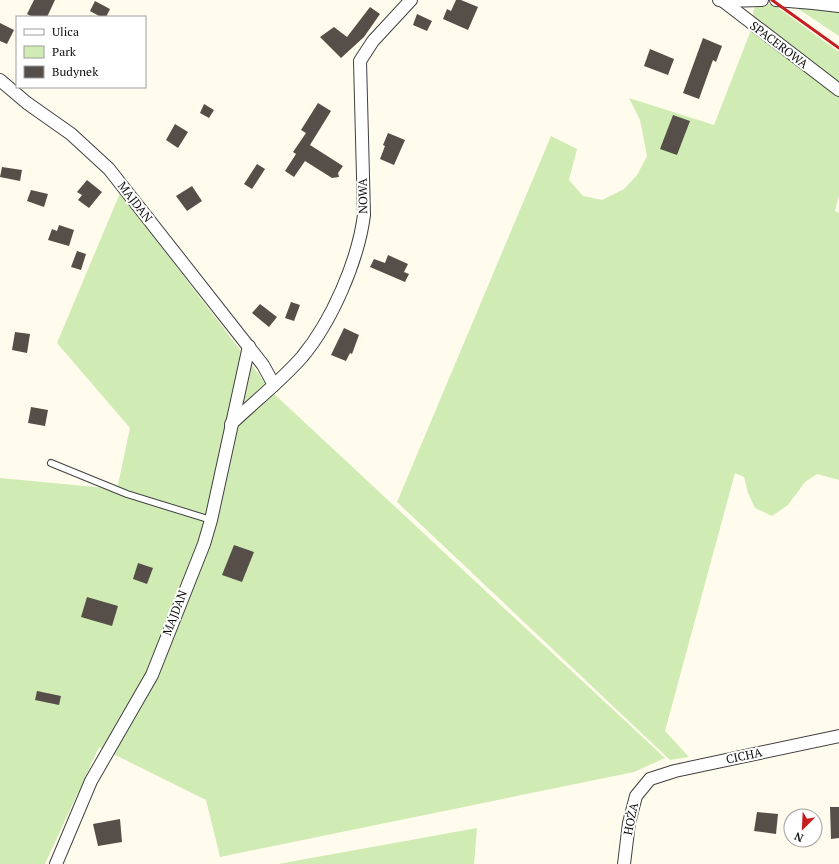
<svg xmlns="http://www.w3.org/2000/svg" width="839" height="864" font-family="'PT Serif',serif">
	<rect width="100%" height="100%" fill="#fffced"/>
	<g fill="#d0ecb4">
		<path d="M 785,0 L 839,0 L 839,36 Z"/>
		<path d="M 765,4 L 773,4 L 839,52 L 839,86 L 753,16 L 753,11 L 756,6 Z"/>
		<path d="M 753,25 L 839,90 L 839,195 L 835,211 L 839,213 L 839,480 L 817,474 L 805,482 L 788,505 L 772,516 L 755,508 L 748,493 L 744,477 L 735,473 L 665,731 L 689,757 L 670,760 L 397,502 L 551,136 L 577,149 L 569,180 L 583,196 L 602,200 L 624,189 L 637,175 L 647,156 L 640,120 L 629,98 L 714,125 Z"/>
		<path d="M 120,193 L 273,393 L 665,758 L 634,772 L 220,857 L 206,800 L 99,747 L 45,864 L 0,864 L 0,478 L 117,489 L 130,428 L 57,343 Z"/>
		<path d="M 477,828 L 474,864 L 278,864 Z"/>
	</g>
	<g fill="#564e49">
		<path d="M 34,0 L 55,0 L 47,17 L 33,17 L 27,14 Z"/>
		<path d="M 456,0 L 461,0 L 478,7 L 468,30 L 443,19 L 447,9 L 451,11 Z"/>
		<path d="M 95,1 L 110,9 L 106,17 L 101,17 L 90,11 Z"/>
		<path d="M 370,7 L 380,14 L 364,37 L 341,58 L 320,37 L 334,27 L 347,37 Z"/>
		<path d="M 417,14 L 432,21 L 427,31 L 413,25 Z"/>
		<path d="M 0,23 L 14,30 L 7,44 L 0,41 Z"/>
		<path d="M 703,38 L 722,46 L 716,62 L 713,60 L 699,99 L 683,93 Z"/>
		<path d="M 650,49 L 674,59 L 668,75 L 644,66 Z"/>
		<path d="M 318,103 L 331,111 L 310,145 L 343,166 L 338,173 L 339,177 L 332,178 L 305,161 L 294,177 L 285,171 L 296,154 L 293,152 L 306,133 L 301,130 Z"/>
		<path d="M 204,104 L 214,110 L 209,118 L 200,113 Z"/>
		<path d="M 673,115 L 690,121 L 677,155 L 660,149 Z"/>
		<path d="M 175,124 L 188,132 L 178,148 L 166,140 Z"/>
		<path d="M 388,133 L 405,140 L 394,165 L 380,159 L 385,146 L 383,145 Z"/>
		<path d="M 257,164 L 265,169 L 252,189 L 244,184 Z"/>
		<path d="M 2,167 L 22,170 L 20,181 L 0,177 Z"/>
		<path d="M 87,180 L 102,192 L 89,208 L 78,200 L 82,195 L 77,192 Z"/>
		<path d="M 192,186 L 202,201 L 187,211 L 176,196 Z"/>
		<path d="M 31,190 L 48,194 L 44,207 L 27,201 Z"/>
		<path d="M 59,225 L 74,230 L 69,246 L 48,240 L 52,229 L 57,231 Z"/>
		<path d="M 77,251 L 86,254 L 81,270 L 71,267 Z"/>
		<path d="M 388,255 L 408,264 L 404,272 L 409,274 L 405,282 L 370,267 L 374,259 L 385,263 Z"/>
		<path d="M 291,302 L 300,305 L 294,321 L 285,318 Z"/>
		<path d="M 260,304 L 277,317 L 269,327 L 252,313 Z"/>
		<path d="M 344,328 L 359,335 L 352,354 L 350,353 L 346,361 L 331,355 Z"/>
		<path d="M 15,332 L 30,334 L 27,353 L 12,350 Z"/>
		<path d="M 31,407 L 48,410 L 45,426 L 28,423 Z"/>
		<path d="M 234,545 L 254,552 L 242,582 L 222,575 Z"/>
		<path d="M 138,563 L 153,568 L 147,584 L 133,579 Z"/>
		<path d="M 87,597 L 118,606 L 112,626 L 81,617 Z"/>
		<path d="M 37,691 L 61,696 L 59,705 L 35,700 Z"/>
		<path d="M 830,807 L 839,807 L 839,838 L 831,839 Z"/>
		<path d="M 757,812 L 778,814 L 776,834 L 754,831 Z"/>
		<path d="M 120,819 L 122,842 L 98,846 L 93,824 Z"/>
	</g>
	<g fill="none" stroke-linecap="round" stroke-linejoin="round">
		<defs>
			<path id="service" d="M 51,463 L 127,494 L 211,520"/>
			<g id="minor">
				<path d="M 719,0 L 723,1 L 839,90"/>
				<path d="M 776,0 L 813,3 L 839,6"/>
				<path d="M 723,1 L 762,0"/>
				<path d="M 0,80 L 27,103 L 71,134 L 109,169 L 263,365 L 274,385"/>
				<path d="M 231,424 C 254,402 281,381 302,357 C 332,321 358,261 364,215 L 360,61 L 373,41 L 411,0"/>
				<path d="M 56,864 L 91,781 L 152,675 L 204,544 L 211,520 L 249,346"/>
				<path d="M 624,864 L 629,823 L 636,796 L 650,779 L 675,771 L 839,736"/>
			</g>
		</defs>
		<use href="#service" stroke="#404040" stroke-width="8"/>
		<use href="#minor" stroke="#404040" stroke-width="14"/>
		<use href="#service" stroke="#fff" stroke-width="6"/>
		<use href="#minor" stroke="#fff" stroke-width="12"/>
		<path stroke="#c61d21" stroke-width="3" d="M 772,0 L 839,48"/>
	</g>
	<g text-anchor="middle" stroke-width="4" stroke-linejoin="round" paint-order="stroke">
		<g font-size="12" fill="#0d0d0d" stroke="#fff">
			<text transform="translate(779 45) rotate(37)" y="4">SPACEROWA</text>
			<text transform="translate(363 196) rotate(-91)" y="4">NOWA</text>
			<text transform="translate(135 202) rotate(52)" y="4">MAJDAN</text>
			<text transform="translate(175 613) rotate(-69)" y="4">MAJDAN</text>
			<text transform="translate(744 756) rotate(-12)" y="4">CICHA</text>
			<text transform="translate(631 819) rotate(-79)" y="4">HOŻA</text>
		</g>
	</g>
	<rect x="16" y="16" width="130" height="72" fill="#ffffff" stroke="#9e9e9e"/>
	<rect x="24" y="29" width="20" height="6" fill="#ffffff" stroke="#9e9e9e"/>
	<text x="52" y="36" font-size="12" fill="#0d0d0d">Ulica</text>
	<rect x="24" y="46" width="20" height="12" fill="#d0ecb4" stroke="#9e9e9e"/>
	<text x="52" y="56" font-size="12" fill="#0d0d0d">Park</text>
	<rect x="24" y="66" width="20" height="12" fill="#564e49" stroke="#9e9e9e"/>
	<text x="52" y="76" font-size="12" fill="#0d0d0d">Budynek</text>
	<g transform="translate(803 828) rotate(204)"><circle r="19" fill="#ffffff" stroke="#9e9e9e"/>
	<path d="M0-3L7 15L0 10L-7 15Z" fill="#c61d21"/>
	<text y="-6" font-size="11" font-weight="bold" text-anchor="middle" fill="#0d0d0d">N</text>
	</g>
</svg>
